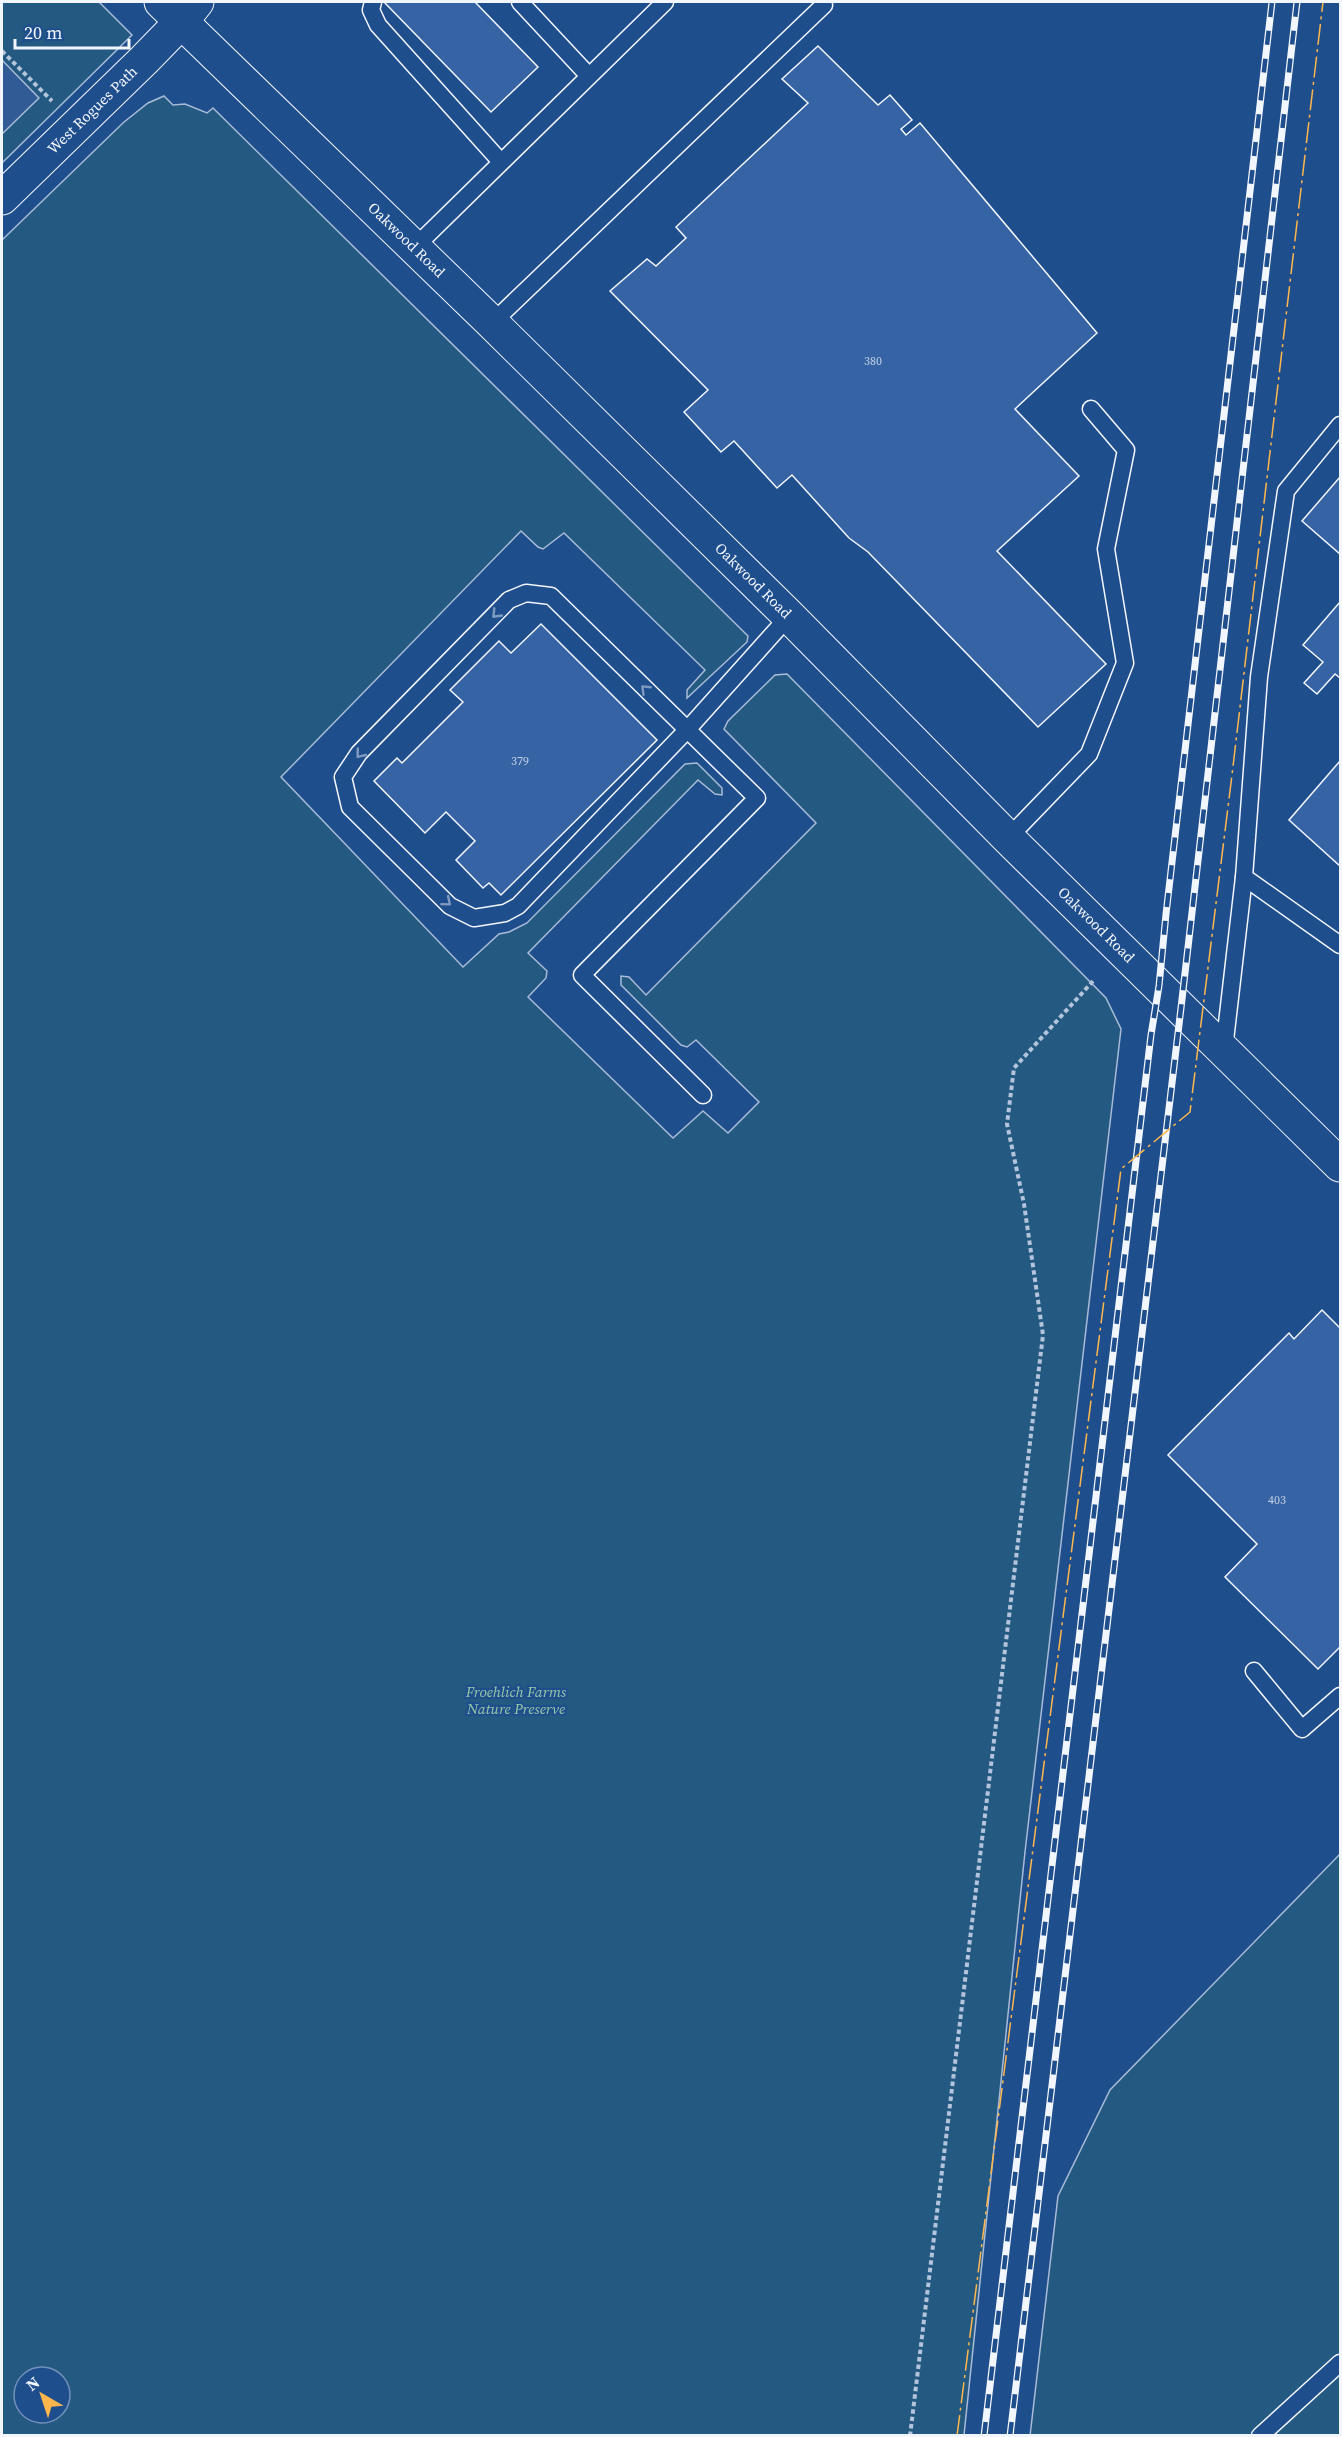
<svg xmlns="http://www.w3.org/2000/svg" width="1342" height="2437" font-family="'Source Serif 4',serif">
	<rect width="100%" height="100%" fill="#1f4e8c"/>
	<g fill="#245a82" stroke="#a8bbd7" stroke-width="1.5" fill-rule="evenodd">
		<path d="M 2,2 L 99,2 L 132,35 L 2,163 Z"/>
		<path d="M 164,96 L 173,105 L 185,104 L 207,113 L 213,108 L 748,636 L 747,642 L 687,698 L 687,690 L 705,670 L 564,533 L 543,549 L 538,547 L 521,531 L 281,777 L 463,967 L 499,934 L 509,932 L 527,923 L 685,764 L 697,763 L 722,788 L 722,795 L 715,794 L 698,780 L 528,953 L 547,971 L 546,978 L 528,997 L 673,1138 L 703,1111 L 728,1133 L 759,1102 L 696,1040 L 687,1047 L 681,1045 L 621,985 L 621,976 L 629,977 L 646,995 L 816,823 L 724,729 L 728,721 L 775,675 L 787,674 L 1106,998 L 1121,1029 L 1025,1852 L 964,2435 L 2,2435 L 2,240 L 124,122 L 148,103 ZM 24,2377 L 60,2377 L 60,2413 L 24,2413 Z"/>
		<path d="M 1340,1854 L 1340,2435 L 1030,2436 L 1058,2196 L 1110,2090 Z"/>
	</g>
	<path fill="#305b95" stroke="#a8bbd7" stroke-width="1.5" d="M 2,60 L 39,98 L 2,134 Z"/>
	<g fill="#3563a3" stroke="#f2f6ff" stroke-width="1.5">
		<path d="M 384,2 L 475,2 L 538,67 L 491,112 Z"/>
		<path d="M 818,46 L 878,105 L 890,95 L 912,120 L 901,129 L 906,135 L 920,123 L 1097,333 L 1015,409 L 1079,476 L 997,551 L 1106,664 L 1038,727 L 868,552 L 849,538 L 792,475 L 777,488 L 734,441 L 721,452 L 684,412 L 708,390 L 610,291 L 647,259 L 656,266 L 686,238 L 676,227 L 808,103 L 782,79 Z"/>
		<path d="M 1340,477 L 1340,554 L 1302,521 Z"/>
		<path d="M 1340,602 L 1340,678 L 1335,674 L 1317,694 L 1304,683 L 1323,662 L 1303,645 Z"/>
		<path d="M 541,624 L 657,740 L 501,895 L 489,883 L 483,888 L 456,860 L 475,841 L 446,812 L 425,833 L 374,781 L 397,758 L 402,763 L 463,702 L 450,690 L 499,641 L 511,653 Z"/>
		<path d="M 1340,761 L 1340,866 L 1289,820 Z"/>
		<path d="M 1322,1310 L 1340,1328 L 1340,1647 L 1318,1669 L 1225,1577 L 1257,1544 L 1168,1455 L 1289,1333 L 1294,1339 Z"/>
	</g>
	<g fill="none" stroke-linecap="round" stroke-linejoin="round">
		<defs>
			<g id="service">
				<path d="M 373,2 L 371,10 L 378,25 L 501,162"/>
				<path d="M 520,2 L 589,76"/>
				<path d="M 415,247 L 665,2"/>
				<path d="M 492,323 L 824,5"/>
				<path d="M 1340,425 L 1286,491 L 1259,677 L 1244,877 L 1340,945"/>
				<path d="M 1008,838 L 1089,754 L 1125,663 L 1106,549 L 1126,450 L 1091,409"/>
				<path d="M 1224,1049 L 1244,877"/>
				<path d="M 703,1095 L 582,975 L 757,798 L 551,596 L 526,593 L 509,600 L 359,753 L 343,777 L 350,807 L 450,906 L 474,918 L 505,913 L 518,906 L 687,730 L 789,616"/>
				<path d="M 1254,1671 L 1302,1729 L 1340,1696"/>
				<path d="M 1260,2436 L 1340,2363"/>
			</g>
			<g id="tertiary">
				<path id="s1" d="M 2,198 L 144,60 L 182,21 L 197,2"/>
			</g>
			<g id="secondary">
				<path id="s2" d="M 161,2 L 492,323 L 789,616 L 1008,838 L 1340,1165"/>
			</g>
		</defs>
		<use href="#service" stroke="#f2f6ff" stroke-width="19"/>
		<use href="#tertiary" stroke="#f2f6ff" stroke-width="35"/>
		<use href="#secondary" stroke="#f2f6ff" stroke-width="35"/>
		<g stroke="#b3c4dc" stroke-width="4" stroke-dasharray="4.5 3" stroke-linecap="butt">
			<path d="M 2,51 L 52,101"/>
			<path d="M 910,2436 L 1043,1335 L 1024,1204 L 1007,1124 L 1014,1068 L 1094,980"/>
		</g>
		<use href="#service" stroke="#1f4e8c" stroke-width="16"/>
		<use href="#tertiary" stroke="#1f4e8c" stroke-width="33"/>
		<use href="#secondary" stroke="#1f4e8c" stroke-width="33"/>
		<defs>
			<g id="rail">
				<path d="M 984,2436 L 1151,1035 L 1159,986 L 1166,914 L 1272,2"/>
				<path d="M 1010,2436 L 1181,1008 L 1297,2"/>
			</g>
		</defs>
		<use href="#rail" stroke="#f2f6ff" stroke-width="7"/>
		<use href="#rail" stroke="#1f4e8c" stroke-width="4.5" stroke-dasharray="14" stroke-linecap="butt"/>
		<path stroke="#ffb74d" stroke-width="1.5" stroke-dasharray="21 4.5 3 4.5" stroke-linecap="butt" d="M 957,2436 L 1121,1169 L 1190,1112 L 1232,775 L 1323,2"/>
	</g>
	<defs><path id="oneway-chevron" d="M-2-3.5L2.5 0L-2 3.5" fill="none" stroke-width="1.6" stroke-linecap="round" stroke-linejoin="round" transform="scale(1.5)"/></defs>
	<g stroke="#7e9ac0">
		<use href="#oneway-chevron" transform="translate(496 614) rotate(134)"/>
		<use href="#oneway-chevron" transform="translate(645 689) rotate(-136)"/>
		<use href="#oneway-chevron" transform="translate(360 754) rotate(129)"/>
		<use href="#oneway-chevron" transform="translate(447 902) rotate(40)"/>
	</g>
	<g text-anchor="middle" stroke-width="4.5" stroke-linejoin="round" paint-order="stroke">
		<g font-size="12" fill="#c3d1e8">
			<text x="873" y="365">380</text>
			<text x="520" y="765">379</text>
			<text x="1277" y="1504">403</text>
		</g>
		<g font-size="15" fill="#f2f6ff" stroke="#1f4e8c">
			<text dy="5" stroke="none"><textPath href="#s1" startOffset="126">West Rogues Path</textPath></text>
			<text dy="5" stroke="none"><textPath href="#s2" startOffset="342">Oakwood Road</textPath></text>
			<text dy="5" stroke="none"><textPath href="#s2" startOffset="828">Oakwood Road</textPath></text>
			<text dy="5" stroke="none"><textPath href="#s2" startOffset="1314">Oakwood Road</textPath></text>
		</g>
		<g font-size="15" font-style="italic" fill="#97c8a6" stroke="#1f4e8c">
			<text x="516" y="1697">Froehlich Farms<tspan x="516" dy="17">Nature Preserve</tspan></text>
		</g>
	</g>
	<rect width="1342" height="2437" fill="none" stroke="#f2f6ff" stroke-width="6"/>
	<g transform="translate(42 2395) rotate(321)"><circle r="28" fill="#1f4e8c" stroke="#7391ba" stroke-width="1.5"/>
	<path d="M0-4.5L10 22L0 15L-10 22Z" fill="#ffb74d"/>
	<text y="-9" font-size="16" font-weight="bold" text-anchor="middle" fill="#f2f6ff">N</text>
	</g>
	<path d="M15 39v9h114v-9" fill="none" stroke="#f2f6ff" stroke-width="3"/>
	<text x="24" y="39" font-size="18" fill="#f2f6ff" stroke="#1f4e8c" stroke-width="4.5" paint-order="stroke">20 m</text>
</svg>
